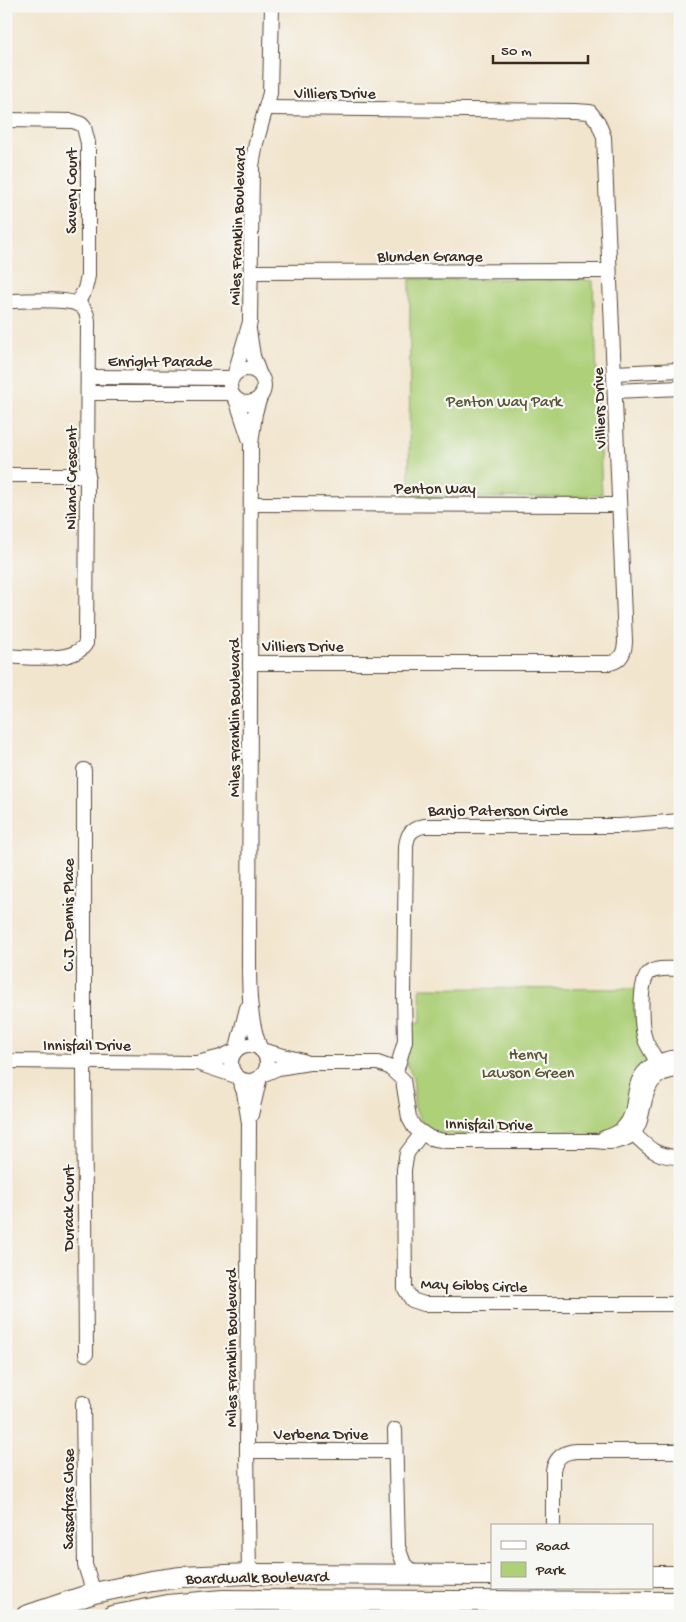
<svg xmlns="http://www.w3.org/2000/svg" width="686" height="1622" font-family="'Gochi Hand',sans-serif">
	<rect width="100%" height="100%" fill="#f6f6f2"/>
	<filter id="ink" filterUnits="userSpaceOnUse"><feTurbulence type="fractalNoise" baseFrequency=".02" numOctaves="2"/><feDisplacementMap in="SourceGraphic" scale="10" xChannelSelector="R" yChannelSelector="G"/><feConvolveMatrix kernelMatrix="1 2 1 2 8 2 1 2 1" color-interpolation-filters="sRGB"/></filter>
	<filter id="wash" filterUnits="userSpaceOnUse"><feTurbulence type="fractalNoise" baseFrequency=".0096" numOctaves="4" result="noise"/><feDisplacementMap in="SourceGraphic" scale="20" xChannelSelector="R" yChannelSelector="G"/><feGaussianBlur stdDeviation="1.12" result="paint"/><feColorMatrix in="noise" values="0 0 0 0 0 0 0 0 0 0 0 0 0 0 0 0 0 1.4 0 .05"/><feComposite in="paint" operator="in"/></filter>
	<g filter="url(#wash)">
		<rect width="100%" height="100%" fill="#f2e5ce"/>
		<g fill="#add079" stroke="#747d4c">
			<path d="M 410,279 L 579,279 L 593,281 L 602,494 L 583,497 L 409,498 Z"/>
			<path d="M 420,988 L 637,989 L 647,1061 L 625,1119 L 603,1134 L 583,1136 L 578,1131 L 557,1131 L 552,1135 L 509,1135 L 503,1130 L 485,1131 L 480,1135 C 453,1136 420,1138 414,1103 C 413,1095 415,1087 413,1079 C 412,1073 407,1068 406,1061 C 404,1050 409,1034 410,1023 L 421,1022 Z"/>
		</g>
	</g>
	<g filter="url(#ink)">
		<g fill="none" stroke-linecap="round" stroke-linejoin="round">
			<defs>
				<g id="street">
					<path d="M 6,120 L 73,121 L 81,124 L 84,127 L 88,143 L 88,276 L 85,289 L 77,304"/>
					<path d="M 251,272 L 608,271"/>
					<path d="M 6,301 C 22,301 64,298 77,304 C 85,307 88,315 88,323 L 86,643 C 75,664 27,657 6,656"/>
					<path d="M 249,330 L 253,356 L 259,373"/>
					<circle cx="247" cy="386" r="17"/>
					<path d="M 235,373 L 250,322 L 252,166 L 256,143 L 270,93 L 272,6"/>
					<path d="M 614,373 L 680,370"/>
					<path d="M 88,377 L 231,378"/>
					<path d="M 615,391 L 680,388"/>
					<path d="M 88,393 L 231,393"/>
					<path d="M 236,399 L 249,438"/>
					<path d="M 6,475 L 88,475"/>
					<path d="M 251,504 L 619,505"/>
					<path d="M 250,663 L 610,663 C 621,661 625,652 625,641 L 604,137 L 598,122 L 590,112 L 575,111 L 267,108"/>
					<path d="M 84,770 L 84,1061 L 86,1354"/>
					<circle cx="249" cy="1063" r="18"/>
					<path d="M 237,1048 L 247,1008"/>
					<path d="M 260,1048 C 249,1019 249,988 249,958 L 251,444 L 255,413 L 260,397"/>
					<path d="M 261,1050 L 303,1061"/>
					<path d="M 6,1061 L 197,1063 L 221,1057 L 236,1050"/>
					<path d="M 197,1063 L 236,1076"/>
					<path d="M 396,1072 L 405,1041 L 404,994 L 406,847 C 407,834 411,829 424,826 L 620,826 L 680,821"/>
					<path d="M 663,1073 C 658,1062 651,1052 646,1042 C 641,1030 638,982 649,973 C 657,967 670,969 680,969"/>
					<path d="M 262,1075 L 278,1068 L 309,1063 L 378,1063 L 389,1067 L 403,1080 L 409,1118 L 414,1127 L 430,1138 L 445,1141 L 596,1141 C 670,1152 618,1072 680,1070"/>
					<path d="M 238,1077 L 244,1092 L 249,1123 L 247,1451 L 249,1574"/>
					<path d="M 251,1115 L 260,1077"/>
					<path d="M 628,1129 C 647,1145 652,1157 680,1157"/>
					<path d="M 422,1133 L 407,1153 L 404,1169 L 405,1289 L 412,1300 L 424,1304 L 680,1304"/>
					<path d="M 604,1138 C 611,1136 619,1133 624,1127 C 634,1116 633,1103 636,1090 C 640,1068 659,1058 680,1057"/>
					<path d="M 83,1403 L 85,1565 L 94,1593"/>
					<path d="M 395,1430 L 398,1547 L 404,1564 L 415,1575"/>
					<path d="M 247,1451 L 395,1451"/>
					<path d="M 553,1526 L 553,1470 C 556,1457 563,1452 576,1451 L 680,1451"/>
				</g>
				<g id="secondary">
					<path d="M 652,1576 L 680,1576"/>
					<path d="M 26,1616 L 94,1593 L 152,1581 L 181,1577 L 249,1574 L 492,1575"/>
					<path d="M 112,1616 L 168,1605 L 223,1600 L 680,1602"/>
				</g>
			</defs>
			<use href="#street" stroke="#564638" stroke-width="16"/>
			<use href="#secondary" stroke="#564638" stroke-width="22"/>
			<use href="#street" stroke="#fff" stroke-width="14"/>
			<use href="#secondary" stroke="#fff" stroke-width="20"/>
		</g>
	</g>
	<g text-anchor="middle" stroke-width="4.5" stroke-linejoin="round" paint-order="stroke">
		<g font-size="16" fill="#3b2a1e" stroke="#f6f6f2">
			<text x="335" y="98">Villiers Drive</text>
			<text transform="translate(70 191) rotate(-90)" y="6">Savery Court</text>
			<text transform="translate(236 226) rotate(-88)" y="6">Miles Franklin Boulevard</text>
			<text x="430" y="261">Blunden Grange</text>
			<text x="160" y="366">Enright Parade</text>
			<text transform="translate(598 408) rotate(-92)" y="6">Villiers Drive</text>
			<text transform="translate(70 478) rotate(-90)" y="6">Niland Crescent</text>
			<text x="435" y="493">Penton Way</text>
			<text x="303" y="651">Villiers Drive</text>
			<text transform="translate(233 718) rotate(-90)" y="6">Miles Franklin Boulevard</text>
			<text x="498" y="815">Banjo Paterson Circle</text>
			<text transform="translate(67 915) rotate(-90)" y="6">C.J. Dennis Place</text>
			<text x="87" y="1050">Innisfail Drive</text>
			<text transform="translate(489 1123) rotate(1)" y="6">Innisfail Drive</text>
			<text transform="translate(67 1208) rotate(-90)" y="6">Durack Court</text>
			<text transform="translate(474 1284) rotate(2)" y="6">May Gibbs Circle</text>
			<text transform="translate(230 1348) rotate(-90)" y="6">Miles Franklin Boulevard</text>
			<text x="321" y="1439">Verbena Drive</text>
			<text transform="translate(67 1499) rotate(-90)" y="6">Sassafras Close</text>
			<text transform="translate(257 1576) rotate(-1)" y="6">Boardwalk Boulevard</text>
		</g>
		<g font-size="16" fill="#585435" stroke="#f6f6f2">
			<text x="504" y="406">Penton Way Park</text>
			<text x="528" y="1059">Henry<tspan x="528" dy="18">Lawson Green</tspan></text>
		</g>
	</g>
	<rect width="686" height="1622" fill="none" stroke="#f6f6f2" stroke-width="25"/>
	<rect x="491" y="1524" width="162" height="65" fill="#f6f6f2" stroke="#aba49d"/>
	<rect x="501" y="1541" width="25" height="8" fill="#ffffff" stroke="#aba49d"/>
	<text x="536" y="1550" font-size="15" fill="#3b2a1e">Road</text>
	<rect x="501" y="1562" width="25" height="15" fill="#add079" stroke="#aba49d"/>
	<text x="536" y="1574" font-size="15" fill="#3b2a1e">Park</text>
	<path d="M493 55v8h95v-8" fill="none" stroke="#3b2a1e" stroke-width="2.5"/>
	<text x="501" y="55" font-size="15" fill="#3b2a1e" stroke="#f6f6f2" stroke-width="4" paint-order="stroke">50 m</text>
</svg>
